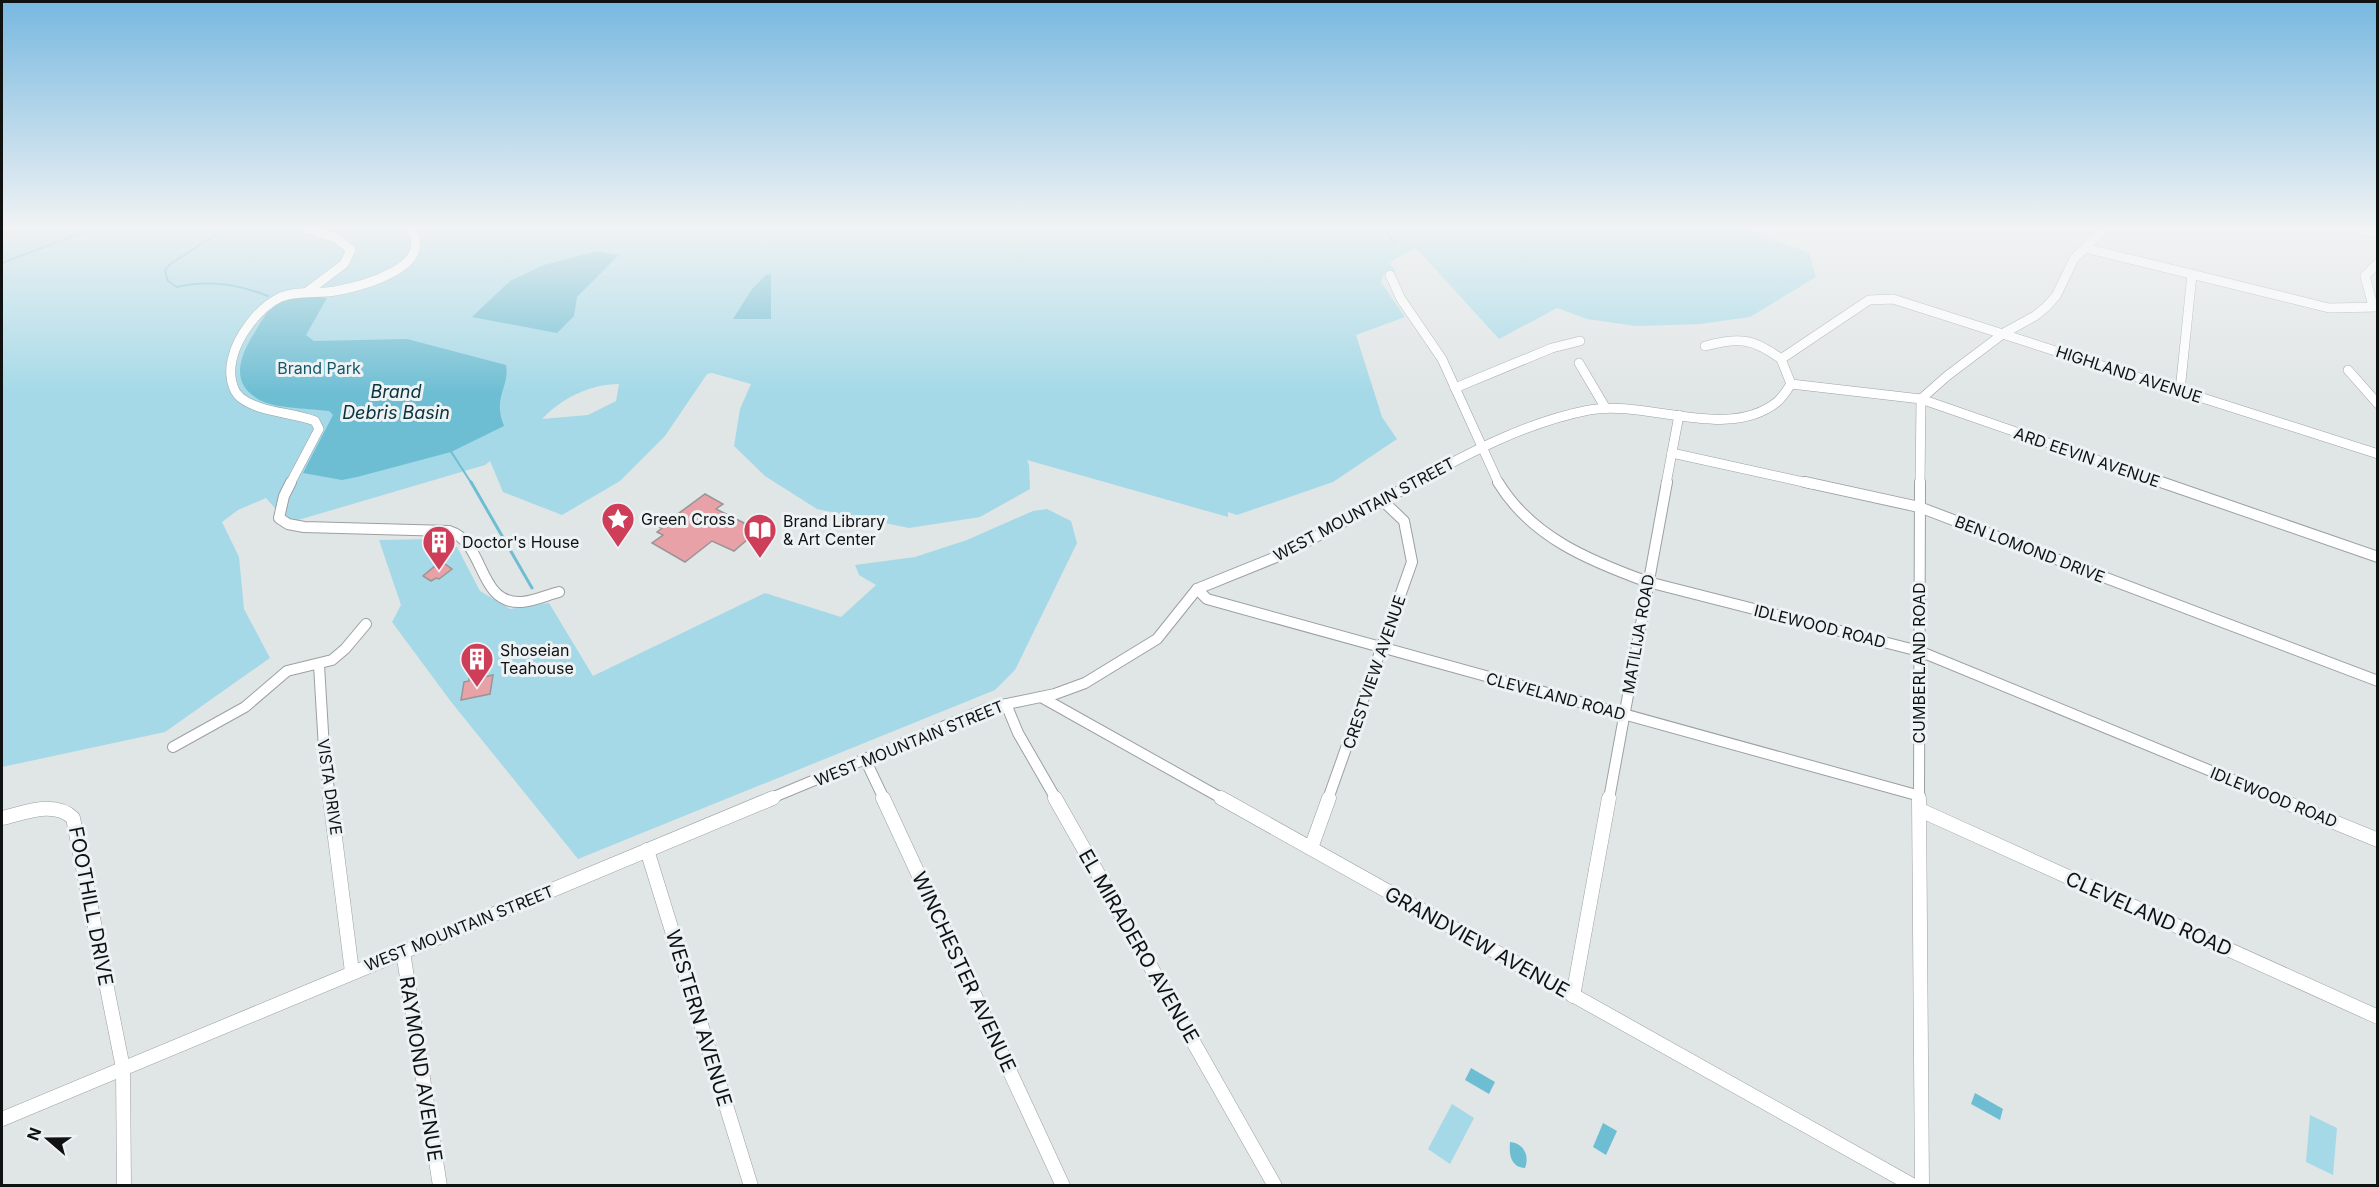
<svg xmlns="http://www.w3.org/2000/svg" width="2379" height="1187" font-family="Inter,sans-serif">
	<rect width="100%" height="100%" fill="#e0e5e6"/>
	<g fill="#a5d9e7" fill-rule="evenodd">
		<path d="M 2,227 L 1741,227 L 1809,253 L 1816,277 L 1750,317 L 1700,324 L 1636,326 L 1587,319 L 1557,308 L 1499,339 L 1416,248 L 1393,260 L 1390,264 L 1396,272 L 1384,274 L 1381,282 L 1405,317 L 1356,335 L 1382,417 L 1397,439 L 1333,482 L 1237,515 L 1228,512 L 1228,517 L 1027,460 L 1029,465 L 1030,489 L 980,517 L 909,528 L 817,509 L 765,476 L 734,446 L 740,409 L 751,384 L 712,373 L 707,374 L 665,436 L 620,481 L 562,515 L 503,492 L 490,461 L 485,465 L 288,523 L 266,498 L 238,510 L 222,522 L 239,557 L 244,609 L 270,658 L 165,732 L 2,767 ZM 619,384 L 616,401 L 588,415 L 542,419 C 562,398 590,384 619,384 Z"/>
		<path d="M 1047,509 L 1071,521 L 1077,543 L 1015,670 L 995,690 L 578,859 L 452,703 L 392,622 L 401,605 L 379,540 L 433,539 L 457,547 L 480,591 L 510,609 L 549,603 L 593,676 L 765,593 L 841,617 L 876,585 L 859,575 L 855,565 L 915,557 L 967,540 L 1033,511 Z"/>
		<path d="M 1452,1104 L 1474,1118 L 1450,1164 L 1428,1149 Z"/>
		<path d="M 2310,1115 L 2337,1128 L 2333,1175 L 2306,1162 Z"/>
	</g>
	<g fill="#6ebed3">
		<path d="M 597,251 L 619,255 L 577,297 L 574,316 L 557,333 L 472,317 L 510,281 L 544,265 Z"/>
		<path d="M 771,274 L 771,319 L 733,319 L 752,289 L 766,275 Z"/>
		<path d="M 310,296 L 327,298 L 306,335 L 314,341 L 407,339 L 506,365 C 510,387 492,397 504,426 L 451,452 L 357,477 L 342,480 L 303,473 L 333,415 L 329,411 C 312,409 278,408 264,402 C 228,386 239,357 255,332 C 261,321 268,310 278,303 C 288,298 299,297 310,296 Z"/>
		<path d="M 1471,1068 L 1495,1082 L 1489,1094 L 1465,1080 Z"/>
		<path d="M 1975,1093 L 2003,1109 L 2000,1120 L 1971,1104 Z"/>
		<path d="M 1603,1123 L 1617,1131 L 1606,1155 L 1593,1147 Z"/>
		<path d="M 1510,1142 C 1523,1143 1530,1155 1525,1168 C 1510,1167 1509,1153 1510,1142 Z"/>
	</g>
	<g fill="none" stroke-linecap="round" stroke-linejoin="round">
		<g stroke="#6ebed3" stroke-width="2">
			<path d="M 227,227 L 169,265 L 165,271 L 168,281 L 177,287 C 210,280 237,284 268,296"/>
			<path d="M 1384,227 L 1395,244"/>
			<path d="M 2,263 L 97,227"/>
			<path d="M 450,450 L 472,484"/>
		</g>
		<path stroke="#6ebed3" stroke-width="3" d="M 471,482 L 532,588"/>
	</g>
	<g fill="#e8a1a6" stroke="#9a9595" stroke-width="1.5">
		<path d="M 705,494 L 723,504 L 716,509 L 748,525 L 759,516 L 769,521 L 734,551 L 712,541 L 685,562 L 652,543 L 663,535 L 657,532 L 662,528 L 660,527 Z"/>
		<path d="M 441,561 L 452,569 L 439,579 L 436,578 L 431,581 L 423,576 Z"/>
		<path d="M 483,675 L 483,677 L 493,675 L 490,694 L 461,700 L 464,682 L 469,681 L 469,677 Z"/>
	</g>
	<g fill="none" stroke-linecap="round" stroke-linejoin="round">
		<defs>
			<g id="minor-far2">
				<path d="M 303,227 L 336,238 L 351,250 L 344,264 L 308,291"/>
				<path d="M 2344,227 L 2378,233"/>
				<path d="M 2085,248 L 2329,308 L 2378,307"/>
				<path d="M 1390,275 L 1401,299 L 1442,359 L 1499,484"/>
				<path d="M 2373,306 L 2365,276 L 2378,263"/>
				<path d="M 1705,346 C 1739,337 1753,338 1781,359"/>
				<path d="M 1579,363 L 1605,407"/>
				<path d="M 2348,370 L 2378,404"/>
				<path d="M 1791,384 L 1921,399 L 2166,484"/>
				<path d="M 1455,388 L 1552,348 L 1580,341"/>
				<path d="M 2180,391 L 2192,274"/>
				<path d="M 1672,453 L 1812,484"/>
				<path d="M 290,484 L 319,429 L 315,421 C 292,412 261,413 241,398 C 231,390 229,373 232,360 C 237,336 259,307 281,297 C 298,290 317,294 335,291 C 362,286 439,266 409,227"/>
				<path d="M 1413,484 C 1468,453 1527,422 1589,410 C 1647,399 1727,442 1777,402 C 1783,397 1787,390 1791,384 L 1781,359 L 1869,300 L 1893,299 L 2378,454"/>
				<path d="M 1666,484 L 1679,415"/>
				<path d="M 1920,484 L 1921,399 L 1947,376 L 2004,333 L 2035,316 L 2046,307 L 2056,296 L 2074,259 L 2106,227"/>
			</g>
			<g id="minor-far1">
				<path d="M 291,482 L 284,496 L 279,518 L 288,524 L 304,527 L 449,531 C 486,542 477,605 522,602 C 535,601 547,595 559,592"/>
				<path d="M 1498,482 C 1531,537 1590,561 1648,582 L 1919,651 L 2279,799"/>
				<path d="M 1805,482 L 1919,507 L 2378,681"/>
				<path d="M 2161,482 L 2378,557"/>
				<path d="M 1197,589 L 1207,599 L 1920,796"/>
				<path d="M 319,665 L 324,749 L 330,799"/>
				<path d="M 1041,697 L 1223,799"/>
				<path d="M 1006,704 L 1018,733 L 1056,799"/>
				<path d="M 173,747 L 245,707 L 287,671 L 332,660 L 345,649 L 366,624"/>
				<path d="M 865,759 L 884,799"/>
				<path d="M 769,799 L 988,708 L 1055,694 L 1085,683 L 1157,639 L 1197,589 L 1286,553 L 1416,482"/>
				<path d="M 1328,799 L 1412,562 L 1404,521 L 1383,501"/>
				<path d="M 1609,799 L 1667,482"/>
				<path d="M 1919,799 L 1920,482"/>
			</g>
			<g id="minor">
				<path d="M 330,798 L 352,972"/>
				<path d="M 883,798 L 1063,1186"/>
				<path d="M 1055,798 L 1275,1186"/>
				<path d="M 1221,798 L 1914,1186"/>
				<path d="M 1919,798 L 1922,1186"/>
				<path d="M 2275,798 L 2378,840"/>
				<path d="M 1920,810 L 2378,1017"/>
				<path d="M 2,818 C 24,813 54,800 73,818 L 123,1068 L 124,1186"/>
				<path d="M 1311,848 L 1329,798"/>
				<path d="M 647,850 L 751,1186"/>
				<path d="M 403,952 L 440,1186"/>
				<path d="M 1573,996 L 1609,798"/>
				<path d="M 2,1119 L 773,798"/>
			</g>
		</defs>
		<use href="#minor-far2" stroke="#9ba0a2" stroke-width="10"/>
		<use href="#minor-far1" stroke="#9ba0a2" stroke-width="12"/>
		<use href="#minor" stroke="#9ba0a2" stroke-width="15"/>
		<use href="#minor-far2" stroke="#fff" stroke-width="9"/>
		<use href="#minor-far1" stroke="#fff" stroke-width="10"/>
		<use href="#minor" stroke="#fff" stroke-width="14"/>
	</g>
	<linearGradient id="sky" x2="0" y2="1"><stop stop-color="#77b8e0"/><stop offset="0.58" stop-color="#f1f3f4"/><stop offset="1" stop-color="#f1f3f4" stop-opacity="0"/></linearGradient>
	<rect width="2379" height="393" fill="url(#sky)"/>
	<defs>
		<symbol id="sight-pin" viewBox="-11 -11 22 30"><path d="M0 17L-7.5 6A9.5 9.5 0 1 1 7.5 6Z" fill="#ce3e58" stroke="#edf2f4"/><path d="M0-6L1.8-2.2L6-1.7L2.9 1.2L3.7 5.4L0 3.3L-3.7 5.4L-2.9 1.2L-6-1.7L-1.8-2.2Z" fill="#fff"/></symbol>
		<symbol id="library-pin" viewBox="-11 -11 22 30"><path d="M0 17L-7.5 6A9.5 9.5 0 1 1 7.5 6Z" fill="#ce3e58" stroke="#edf2f4"/><path d="M-6-4Q-3-5.5-.7-3.5V5Q-3 3-6 4ZM6-4Q3-5.5 .7-3.5V5Q3 3 6 4Z" fill="#fff"/></symbol>
		<symbol id="building-pin" viewBox="-11 -11 22 30"><path d="M0 17L-7.5 6A9.5 9.5 0 1 1 7.5 6Z" fill="#ce3e58" stroke="#edf2f4"/><path d="M-4-6H4V6H1V3H-1V6H-4ZM-2.5-4.3h1.7v1.8h-1.7ZM.8-4.3h1.7v1.8H.8ZM-2.5-1h1.7V.8h-1.7ZM.8-1h1.7V.8H.8Z" fill="#fff"/></symbol>
	</defs>
	<g fill-rule="evenodd">
		<use href="#sight-pin" x="599" y="500" width="38" height="52"/>
		<use href="#library-pin" x="741" y="511" width="38" height="52"/>
		<use href="#building-pin" x="420" y="523" width="38" height="52"/>
		<use href="#building-pin" x="458" y="640" width="38" height="52"/>
	</g>
	<g text-anchor="middle" stroke-width="6" stroke-linejoin="round" paint-order="stroke">
		<g font-size="16" fill="#155868" stroke="#edf2f4">
			<text x="319" y="374">Brand Park</text>
		</g>
		<g font-size="16" fill="#101212" stroke="#edf2f4">
			<text transform="translate(2129 374) rotate(18)" y="6">HIGHLAND AVENUE</text>
			<text transform="translate(2087 457) rotate(19)" y="6">ARD EEVIN AVENUE</text>
			<text transform="translate(1364 509) rotate(-28)" y="6">WEST MOUNTAIN STREET</text>
			<text transform="translate(2030 549) rotate(21)" y="6">BEN LOMOND DRIVE</text>
			<text transform="translate(1820 626) rotate(14)" y="6">IDLEWOOD ROAD</text>
			<text transform="translate(1638 634) rotate(-80)" y="6">MATILIJA ROAD</text>
			<text transform="translate(1919 663) rotate(-90)" y="6">CUMBERLAND ROAD</text>
			<text transform="translate(1374 672) rotate(-71)" y="6">CRESTVIEW AVENUE</text>
			<text transform="translate(1556 696) rotate(15)" y="6">CLEVELAND ROAD</text>
			<text transform="translate(909 743) rotate(-22)" y="6">WEST MOUNTAIN STREET</text>
			<text transform="translate(330 787) rotate(82)" y="6">VISTA DRIVE</text>
			<text transform="translate(2274 797) rotate(22)" y="6">IDLEWOOD ROAD</text>
			<text transform="translate(459 928) rotate(-22)" y="6">WEST MOUNTAIN STREET</text>
		</g>
		<g font-size="16" fill="#101212" stroke="#edf2f4" text-anchor="start">
			<text x="641" y="525">Green Cross</text>
			<text x="783" y="527">Brand Library<tspan x="783" dy="18">&amp; Art Center</tspan></text>
			<text x="462" y="548">Doctor's House</text>
			<text x="500" y="656">Shoseian<tspan x="500" dy="18">Teahouse</tspan></text>
		</g>
		<g font-size="18" font-style="italic" fill="#0a323b" stroke="#edf2f4">
			<text x="396" y="398">Brand<tspan x="396" dy="21">Debris Basin</tspan></text>
		</g>
		<g font-size="20" fill="#101212" stroke="#edf2f4">
			<text transform="translate(91 906) rotate(79)" y="7">FOOTHILL DRIVE</text>
			<text transform="translate(2149 914) rotate(24)" y="7">CLEVELAND ROAD</text>
			<text transform="translate(1477 942) rotate(29)" y="7">GRANDVIEW AVENUE</text>
			<text transform="translate(1139 946) rotate(60)" y="7">EL MIRADERO AVENUE</text>
			<text transform="translate(964 972) rotate(65)" y="7">WINCHESTER AVENUE</text>
			<text transform="translate(699 1018) rotate(73)" y="7">WESTERN AVENUE</text>
			<text transform="translate(421 1069) rotate(81)" y="7">RAYMOND AVENUE</text>
		</g>
	</g>
	<rect width="2379" height="1187" fill="none" stroke="#101212" stroke-width="6"/>
	<g transform="translate(48 1139) rotate(290)" stroke="#edf2f4" stroke-width="4.5" paint-order="stroke">
	<path d="M0-4.5L10 22L0 15L-10 22Z" fill="#101212"/>
	<text y="-9" font-size="16" font-weight="bold" text-anchor="middle" fill="#101212">N</text>
	</g>
</svg>
